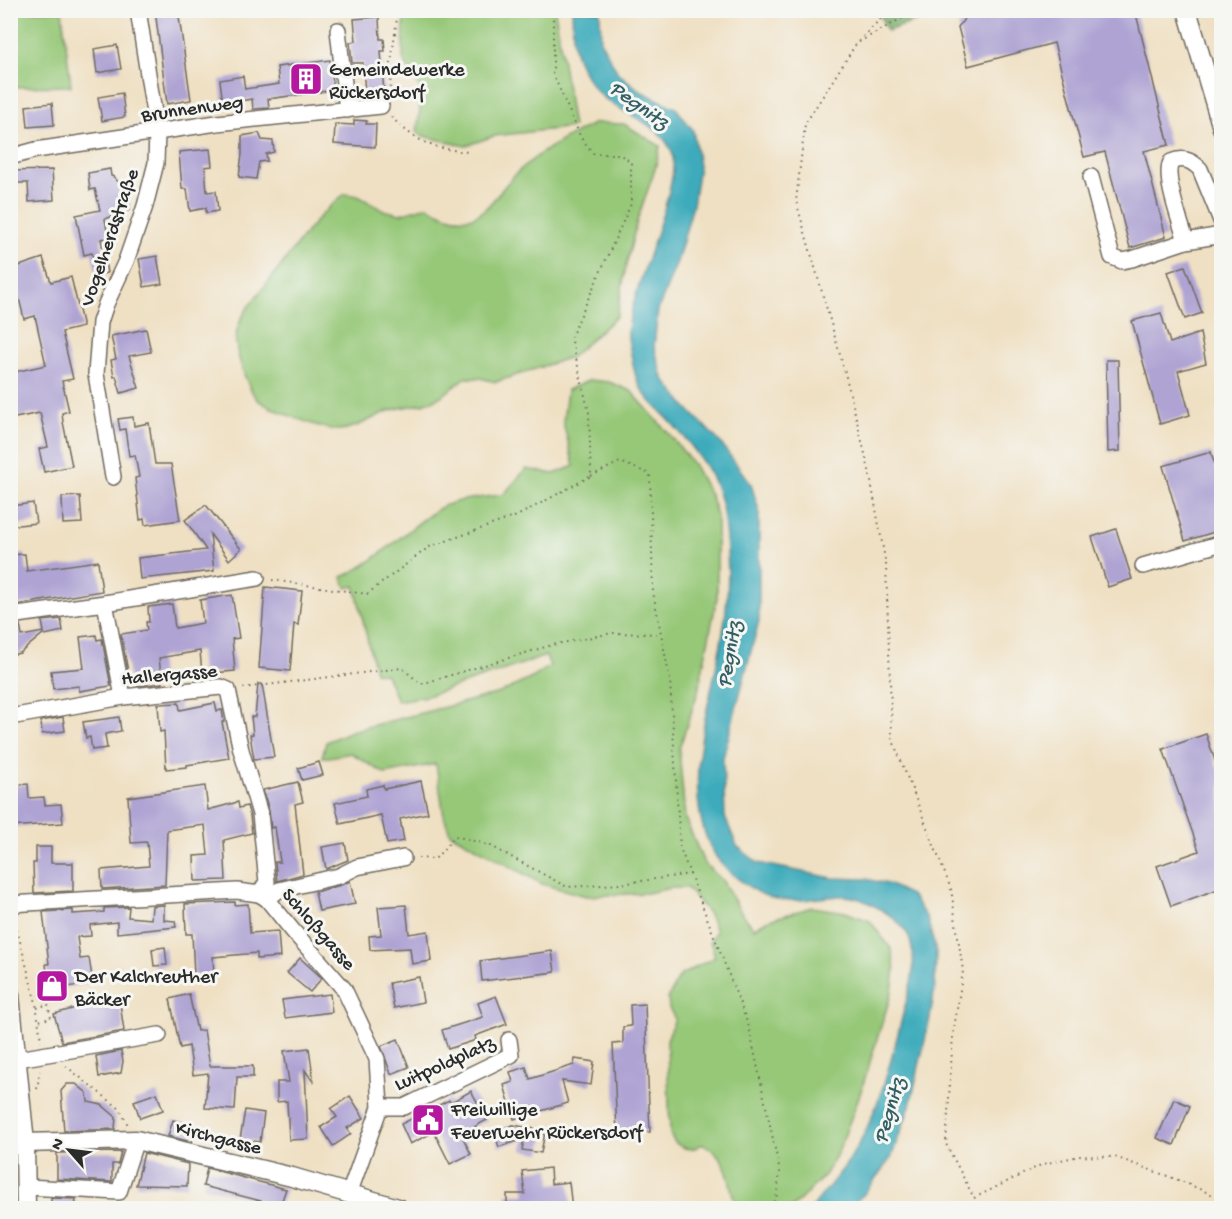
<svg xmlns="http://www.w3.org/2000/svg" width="1232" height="1219" font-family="'Gochi Hand',sans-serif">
	<rect width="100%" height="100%" fill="#f6f6f2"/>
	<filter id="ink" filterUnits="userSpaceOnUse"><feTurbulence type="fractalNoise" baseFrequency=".0167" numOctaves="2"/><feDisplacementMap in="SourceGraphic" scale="12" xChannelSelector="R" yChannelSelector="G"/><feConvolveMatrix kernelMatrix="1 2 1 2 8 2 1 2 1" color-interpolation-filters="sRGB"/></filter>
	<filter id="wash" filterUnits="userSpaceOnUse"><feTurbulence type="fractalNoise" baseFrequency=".008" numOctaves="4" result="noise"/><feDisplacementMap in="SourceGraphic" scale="24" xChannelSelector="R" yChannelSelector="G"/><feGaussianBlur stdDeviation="1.35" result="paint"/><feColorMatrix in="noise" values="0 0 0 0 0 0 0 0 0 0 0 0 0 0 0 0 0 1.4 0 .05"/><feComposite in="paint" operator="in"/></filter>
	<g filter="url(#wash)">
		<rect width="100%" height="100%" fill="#efe0c3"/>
		<g fill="#96c878" stroke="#607a52" stroke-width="1.5">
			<path d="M 10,11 L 62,11 L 71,86 L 11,87 Z"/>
			<path d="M 455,11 L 555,11 L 573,127 L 494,136 L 465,146 L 423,136 L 417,133 L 422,92 L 403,59 L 404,14 Z"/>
			<path d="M 595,123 L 624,124 L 660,146 L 655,169 L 637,221 L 626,266 L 617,316 L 571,357 L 496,382 L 480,378 L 465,378 C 455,386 444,396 432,401 C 419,406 404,406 392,410 C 373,416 357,430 336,430 C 322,429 265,408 256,398 C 247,387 235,352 236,338 C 237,315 260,293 273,276 C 297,246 313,218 345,194 L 358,196 L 383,210 L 400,214 L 427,206 C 486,242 488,193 527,164 C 548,147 571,135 595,123 Z"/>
			<path d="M 590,380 L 609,382 L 631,391 L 670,435 L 693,464 L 711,497 L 717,516 L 717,598 L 698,692 L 679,749 L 685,818 L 704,863 L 722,880 L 742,914 L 754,928 L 769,920 L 812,907 L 845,912 L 870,921 L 892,950 L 895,969 L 892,991 L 860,1094 L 839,1150 L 826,1174 L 792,1208 L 736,1208 C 732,1196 729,1169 721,1159 C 718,1155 709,1146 704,1145 C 698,1144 700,1146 695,1148 C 683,1151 673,1143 670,1133 L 667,1040 L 675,1019 L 669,1008 L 668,999 L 676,982 L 681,975 L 715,957 L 710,941 L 716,931 L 709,914 L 687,888 L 671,888 L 647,893 L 586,896 L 542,884 L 450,833 L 444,816 L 436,764 L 385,774 L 351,753 L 329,757 L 322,757 L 326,742 L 351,731 L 500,693 L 532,678 L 550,666 L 546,656 L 427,696 L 397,701 L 386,674 L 375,672 L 355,586 L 346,588 L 342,577 C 379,561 406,529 440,508 C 456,499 485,497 503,495 L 526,469 L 554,474 L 574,466 L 563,422 L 567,390 Z"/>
		</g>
		<path fill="#78ac68" stroke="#526c4a" stroke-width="1.5" d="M 878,11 L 946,11 L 887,31 Z"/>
		<path fill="#3dabbb" stroke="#346b73" stroke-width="1.5" d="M 572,11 L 600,11 L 601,42 L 618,73 L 642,92 L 676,108 L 693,130 L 699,166 L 693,205 L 678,259 L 658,310 L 654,346 L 663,378 L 686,407 L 719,441 L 751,484 L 759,510 L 759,621 L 723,758 L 725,817 L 737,846 L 758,863 L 833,878 L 866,879 L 888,884 L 911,895 L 927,918 L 936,951 L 935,987 L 930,1018 L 910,1106 L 891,1158 L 864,1194 L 849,1208 L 812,1208 C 824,1191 840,1175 851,1157 C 880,1112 892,1057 905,1006 C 909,991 915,971 913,956 C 912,950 911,940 908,935 C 898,916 862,895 841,896 C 820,897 797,903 776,899 C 755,895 723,870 713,852 C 674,780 720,684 726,609 C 729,581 728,550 724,521 C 722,499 715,479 702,461 C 693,447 681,433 670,421 C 659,409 644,398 638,382 C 634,373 633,363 631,354 C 630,347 627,339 628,332 C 630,290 685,180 671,150 C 657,121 625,116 603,97 C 589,86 578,64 574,47 C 572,35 573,22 572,11 Z"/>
		<g id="blocks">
			<g fill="#aea3d3">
				<path d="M 155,10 L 178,10 L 191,100 L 167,104 Z"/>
				<path d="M 971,10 L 1135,10 L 1169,145 L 1144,151 L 1166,237 L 1130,248 L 1105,152 L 1084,157 L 1054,43 L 968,66 L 958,27 Z"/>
				<path d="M 379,17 L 380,39 L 384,39 L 385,51 L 381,51 L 384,94 L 365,96 L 363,63 L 352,63 L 350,42 L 356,41 L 354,19 Z"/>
				<path d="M 117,45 L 121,69 L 97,73 L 94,49 Z"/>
				<path d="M 330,60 L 334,90 L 268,99 L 269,108 L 253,109 L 252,99 L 223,104 L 220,80 L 243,76 L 245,89 L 279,84 L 277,67 Z"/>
				<path d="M 122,93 L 125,117 L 102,121 L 98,97 Z"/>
				<path d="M 52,103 L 54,125 L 28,127 L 26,106 Z"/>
				<path d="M 354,120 L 367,121 L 366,124 L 376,124 L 375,147 L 334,144 L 335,124 L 354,125 Z"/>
				<path d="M 259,133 L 262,140 L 273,141 L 274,152 L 266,154 L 267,161 L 259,162 L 256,179 L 239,177 L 242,154 L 242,136 Z"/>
				<path d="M 210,149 L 212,166 L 205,167 L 207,192 L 216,191 L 218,211 L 206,213 L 206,208 L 190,211 L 187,189 L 182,189 L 179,152 Z"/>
				<path d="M 110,169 L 111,176 L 114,177 L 123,188 L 128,188 L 130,210 L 105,219 L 108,238 L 101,239 L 107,273 L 97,275 L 92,253 L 84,255 L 76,215 L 100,210 L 95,189 L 90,190 L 88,173 Z"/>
				<path d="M 52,170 L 54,200 L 29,202 L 28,183 L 11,183 L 10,171 Z"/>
				<path d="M 157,256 L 162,284 L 144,287 L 139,259 Z"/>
				<path d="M 43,258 L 51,282 L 71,277 L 83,327 L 62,332 L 73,379 L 62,381 L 69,411 L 62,413 L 63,422 L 72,466 L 44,472 L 39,449 L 48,447 L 40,413 L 10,419 L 10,373 L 46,365 L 35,316 L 24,319 L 15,281 L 10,283 L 10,269 Z"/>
				<path d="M 1185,266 L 1202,313 L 1185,319 L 1168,272 Z"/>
				<path d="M 1161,313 L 1170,343 L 1200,333 L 1206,363 L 1178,371 L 1190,415 L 1160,424 L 1132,321 Z"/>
				<path d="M 146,329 L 151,352 L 129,356 L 139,388 L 121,393 L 116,376 L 114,377 L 111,360 L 116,359 L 111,336 Z"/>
				<path d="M 1106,360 L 1118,360 L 1120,451 L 1108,452 Z"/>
				<path d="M 133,417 L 134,426 L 149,423 L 155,464 L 171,464 L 180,520 L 145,525 L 144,519 L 140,520 L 135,478 L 139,477 L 135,455 L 129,456 L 125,429 L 120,430 L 118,419 Z"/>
				<path d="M 1211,452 L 1221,486 L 1221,530 L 1185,541 L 1163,466 Z"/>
				<path d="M 80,496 L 82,523 L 63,524 L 62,497 Z"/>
				<path d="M 33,503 L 36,523 L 10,526 L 10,506 Z"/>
				<path d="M 206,505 L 241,549 L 229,560 L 210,534 L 214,571 L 140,579 L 138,558 L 206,550 L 185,520 Z"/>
				<path d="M 1116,529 L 1132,579 L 1108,587 L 1092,537 Z"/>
				<path d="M 25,554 L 27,571 L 98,561 L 102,591 L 10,606 L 10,555 Z"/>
				<path d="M 265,587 L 302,591 L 298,625 L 294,624 L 290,671 L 259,668 Z"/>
				<path d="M 232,595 L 239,638 L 232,639 L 235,671 L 202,674 L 200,651 L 159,658 L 162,683 L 138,686 L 137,681 L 130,682 L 121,634 L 147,630 L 146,622 L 149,622 L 148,607 L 172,604 L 175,628 L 203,623 L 200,600 Z"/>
				<path d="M 61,619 L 63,631 L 45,635 L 44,633 L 20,653 L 10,655 L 10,626 L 20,625 L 22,636 L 44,632 L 42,621 Z"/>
				<path d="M 96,635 L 97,640 L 102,639 L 111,686 L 79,691 L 79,686 L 53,689 L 51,671 L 84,668 L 80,637 Z"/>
				<path d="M 258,684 L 262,684 L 274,757 L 254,759 L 250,735 L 253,734 L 251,717 L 255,717 Z"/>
				<path d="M 179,703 L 180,710 L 215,703 L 217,711 L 222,710 L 224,722 L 222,722 L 229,758 L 187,765 L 187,767 L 166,769 L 164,731 L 160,732 L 158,704 Z"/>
				<path d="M 63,717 L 65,731 L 42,734 L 41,721 Z"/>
				<path d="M 119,717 L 121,731 L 105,734 L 107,748 L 92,750 L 90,737 L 86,738 L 83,722 Z"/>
				<path d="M 1206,734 L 1221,778 L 1221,888 L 1171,906 L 1157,866 L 1199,851 L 1163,749 Z"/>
				<path d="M 319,762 L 323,775 L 302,780 L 298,768 Z"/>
				<path d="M 421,781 L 428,813 L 400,819 L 404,841 L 387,844 L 381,815 L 340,824 L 335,803 L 367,796 L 366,789 L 383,785 L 384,789 Z"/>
				<path d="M 298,782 L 303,802 L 295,804 L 303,874 L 277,881 L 275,862 L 280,862 L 275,827 L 271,828 L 269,811 L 263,790 Z"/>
				<path d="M 28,784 L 29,798 L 44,797 L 45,805 L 61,804 L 63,823 L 10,827 L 10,786 Z"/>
				<path d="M 205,786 L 208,810 L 238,802 L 239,808 L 247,806 L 250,816 L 252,833 L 224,840 L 226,880 L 195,881 L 194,856 L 208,855 L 205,825 L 167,830 L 165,885 L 102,889 L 101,870 L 149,866 L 147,842 L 131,843 L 128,797 Z"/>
				<path d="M 345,843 L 348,860 L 326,869 L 322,847 Z"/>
				<path d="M 36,847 L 51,847 L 51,863 L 73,863 L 73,891 L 34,893 L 33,863 L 36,863 Z"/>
				<path d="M 350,881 L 355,904 L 319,911 L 315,892 L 341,885 Z"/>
				<path d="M 235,902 L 235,905 L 248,904 L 250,933 L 278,931 L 280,957 L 257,959 L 257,953 L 213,957 L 214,975 L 194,975 L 192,934 L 186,934 L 185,904 Z"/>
				<path d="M 164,905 L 164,920 L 175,921 L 176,927 L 117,933 L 117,922 L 90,925 L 91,936 L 77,937 L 80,959 L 89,958 L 93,983 L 49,990 L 46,964 L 49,964 L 43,912 L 73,910 L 73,914 L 104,912 L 104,908 L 129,907 L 128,917 L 151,919 L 152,906 Z"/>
				<path d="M 406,905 L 409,934 L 428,931 L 431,961 L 412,964 L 410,948 L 370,950 L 369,936 L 381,935 L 378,907 Z"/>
				<path d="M 165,947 L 167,965 L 154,966 L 152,949 Z"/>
				<path d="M 552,951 L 555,972 L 482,981 L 480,961 Z"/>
				<path d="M 300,958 L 322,978 L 310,992 L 287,973 Z"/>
				<path d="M 419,977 L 423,1002 L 394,1008 L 389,983 Z"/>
				<path d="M 189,994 L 197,1031 L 204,1030 L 210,1066 L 253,1066 L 253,1077 L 237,1077 L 235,1110 L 205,1108 L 208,1073 L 193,1075 L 189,1046 L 180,1048 L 170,999 Z"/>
				<path d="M 330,994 L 332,1012 L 285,1018 L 282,1000 Z"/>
				<path d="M 119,996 L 124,1031 L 62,1042 L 54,1014 Z"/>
				<path d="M 496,996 L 507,1024 L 475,1036 L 476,1040 L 448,1049 L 442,1030 L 483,1017 L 478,1003 Z"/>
				<path d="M 645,1004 L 650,1132 L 617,1133 L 613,1044 L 623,1043 L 623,1027 L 631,1026 L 630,1005 Z"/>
				<path d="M 398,1039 L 409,1067 L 391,1074 L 381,1046 Z"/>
				<path d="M 309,1048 L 314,1083 L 305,1070 L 308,1139 L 289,1140 L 287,1101 L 277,1102 L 277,1082 L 289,1082 L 284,1051 Z"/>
				<path d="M 121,1051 L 123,1061 L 121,1073 L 99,1077 L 96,1056 Z"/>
				<path d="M 575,1059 L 594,1062 L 591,1085 L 562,1081 L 568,1103 L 514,1119 L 504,1085 L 513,1082 L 510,1072 L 526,1067 L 530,1079 L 574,1065 Z"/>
				<path d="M 67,1084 L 76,1084 L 87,1093 L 88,1102 L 102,1105 L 116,1117 L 115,1129 L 64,1131 L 61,1091 Z"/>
				<path d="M 471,1091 L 487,1120 L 461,1134 L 471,1154 L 450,1164 L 434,1132 L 410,1144 L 401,1124 L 449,1100 L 450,1103 Z"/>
				<path d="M 157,1093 L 163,1110 L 140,1118 L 134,1101 Z"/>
				<path d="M 350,1096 L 364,1118 L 347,1128 L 351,1134 L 333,1146 L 321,1127 L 337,1117 L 331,1109 Z"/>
				<path d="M 1174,1099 L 1190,1106 L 1174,1145 L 1157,1138 Z"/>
				<path d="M 245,1110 L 264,1113 L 260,1142 L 240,1139 Z"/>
				<path d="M 173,1120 L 196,1126 L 192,1142 L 168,1136 Z"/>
				<path d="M 513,1125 L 547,1131 L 545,1132 L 541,1153 L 522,1150 L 524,1139 L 499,1147 L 494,1132 Z"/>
				<path d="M 121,1152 L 118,1164 L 112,1164 L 112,1182 L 57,1179 L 57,1153 Z"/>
				<path d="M 144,1153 L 188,1164 L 187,1186 L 136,1185 Z"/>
				<path d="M 207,1168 L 286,1189 L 279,1209 L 258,1209 L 261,1201 L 203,1186 Z"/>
				<path d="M 550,1168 L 551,1184 L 569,1182 L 572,1209 L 507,1209 L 507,1194 L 525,1194 L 522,1171 Z"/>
				<path d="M 51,1198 L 76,1199 L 75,1209 L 51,1209 Z"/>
			</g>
		</g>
	</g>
	<g filter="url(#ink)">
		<use href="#blocks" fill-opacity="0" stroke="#706a60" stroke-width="1.5"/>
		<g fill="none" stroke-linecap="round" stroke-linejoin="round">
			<defs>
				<g id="minor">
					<path d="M 338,30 L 347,110"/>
					<path d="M 10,157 L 36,150 L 217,123 L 381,106"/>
					<path d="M 1091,177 L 1112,257 L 1122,261 L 1132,259 L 1186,241"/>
					<path d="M 1222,223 L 1200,169 C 1191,160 1183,157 1171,162 C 1163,177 1181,223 1186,241 L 1222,235"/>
					<path d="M 113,477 L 96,374 L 100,322 L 106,304 L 126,261 L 145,206 L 156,163 L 157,132 L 138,10"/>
					<path d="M 1143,566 L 1222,543"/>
					<path d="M 105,603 L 257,578"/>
					<path d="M 10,616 L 105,603 L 123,697"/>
					<path d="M 10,717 L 123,697 L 221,687 L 228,690 L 241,750 L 260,814 L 267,882 L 259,894"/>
					<path d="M 267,899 L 279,890 L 339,876 L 357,867 L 403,858"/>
					<path d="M 10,904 L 237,891 L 259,894 L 267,899 L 293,931 L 344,989 L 377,1059 L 380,1107 L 349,1194"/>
					<path d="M 18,1059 L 159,1035"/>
					<path d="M 380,1107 L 404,1107 L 511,1055 L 509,1040"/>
					<path d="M 27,1187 L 119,1192 L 136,1140"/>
				</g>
				<g id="major">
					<path d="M 1187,10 L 1222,128"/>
					<path d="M 10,995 L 25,1143 L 26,1208"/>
					<path d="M 25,1143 L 136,1140 L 292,1177 L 398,1208"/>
				</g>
			</defs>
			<use href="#minor" stroke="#706a60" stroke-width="18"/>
			<use href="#major" stroke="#706a60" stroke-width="21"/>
			<g stroke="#706a60" stroke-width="2" stroke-dasharray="1.5 4.5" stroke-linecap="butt">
				<path d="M 889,10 L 856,44 L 805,124 L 796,201 L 844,369 L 869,470 L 886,565 L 892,738 L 951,889 L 963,971 L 953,1035 L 946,1144 L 974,1198 L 1043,1164 L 1079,1156 L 1115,1157 L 1181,1181 L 1222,1199"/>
				<path d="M 859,42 L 917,10"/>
				<path d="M 390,94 L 391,64 L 398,10"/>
				<path d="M 391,117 C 418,143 431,148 468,152"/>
				<path d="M 591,476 L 620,462 L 650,474 L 653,592 L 670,680 L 680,848 L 749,1027 L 780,1172 L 776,1199 L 768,1208"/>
				<path d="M 272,580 L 367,594 L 429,547 L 517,516 L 591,476 L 589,413 L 571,337 L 631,204 L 631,162 L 619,154 L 594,154 L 581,138 L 553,74 L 553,10"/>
				<path d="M 243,688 L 402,668 L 421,684 L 552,645 L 612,633 L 661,634"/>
				<path d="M 418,858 L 435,859 L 455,836 L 489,845 L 567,887 L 620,884 L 690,874"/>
				<path d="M 14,918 L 36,1003 L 41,1041"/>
				<path d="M 37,1008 L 48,1004 L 51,1018 L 38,1021"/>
				<path d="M 66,1066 L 120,1109 L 128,1125"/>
				<path d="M 37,1089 L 40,1071"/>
			</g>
			<use href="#minor" stroke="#fff" stroke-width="15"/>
			<use href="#major" stroke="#fff" stroke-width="18"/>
		</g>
	</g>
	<defs>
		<symbol id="building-square" viewBox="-11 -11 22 22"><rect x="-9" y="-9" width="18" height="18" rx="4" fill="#b5179e" stroke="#f6f6f2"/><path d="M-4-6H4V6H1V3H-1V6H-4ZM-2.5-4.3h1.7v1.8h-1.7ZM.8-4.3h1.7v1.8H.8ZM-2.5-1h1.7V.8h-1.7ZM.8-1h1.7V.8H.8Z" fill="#fff"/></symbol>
		<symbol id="shop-square" viewBox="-11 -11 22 22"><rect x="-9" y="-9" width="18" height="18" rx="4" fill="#b5179e" stroke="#f6f6f2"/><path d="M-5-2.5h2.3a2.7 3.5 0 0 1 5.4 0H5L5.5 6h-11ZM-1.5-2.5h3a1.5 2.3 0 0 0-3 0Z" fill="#fff"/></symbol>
		<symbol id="civic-square" viewBox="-11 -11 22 22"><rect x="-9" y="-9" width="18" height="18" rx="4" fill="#b5179e" stroke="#f6f6f2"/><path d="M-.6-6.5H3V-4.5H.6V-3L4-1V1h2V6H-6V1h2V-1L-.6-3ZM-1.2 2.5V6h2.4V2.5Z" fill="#fff"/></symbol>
	</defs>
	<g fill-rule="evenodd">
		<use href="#building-square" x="287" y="60" width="38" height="38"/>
		<use href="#shop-square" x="33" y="967" width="38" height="38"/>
		<use href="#civic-square" x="409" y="1101" width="38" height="38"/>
	</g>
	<g text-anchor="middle" stroke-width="6" stroke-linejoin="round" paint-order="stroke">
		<g font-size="20" fill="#2b2b2b" stroke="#f6f6f2" text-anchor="start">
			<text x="329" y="75">Gemeindewerke<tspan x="329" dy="23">Rückersdorf</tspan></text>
			<text x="75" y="982">Der Kalchreuther<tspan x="75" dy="23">Bäcker</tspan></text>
			<text x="451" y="1115">Freiwillige<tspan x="451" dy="23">Feuerwehr Rückersdorf</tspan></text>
		</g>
		<g font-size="20" fill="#2b2b2b" stroke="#f6f6f2">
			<text transform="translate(192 107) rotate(-8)" y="7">Brunnenweg</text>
			<text transform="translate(108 237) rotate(-71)" y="7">Vogelherdstraße</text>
			<text transform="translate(169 673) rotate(-5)" y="7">Hallergasse</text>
			<text transform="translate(320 928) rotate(49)" y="7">Schloßgasse</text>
			<text transform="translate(444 1062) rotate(-24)" y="7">Luitpoldplatz</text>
			<text transform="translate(219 1136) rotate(14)" y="7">Kirchgasse</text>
		</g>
		<g font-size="21" font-style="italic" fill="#325e65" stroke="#f6f6f2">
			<text transform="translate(640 104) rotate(36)" y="7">Pegnitz</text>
			<text transform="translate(728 654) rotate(-80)" y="7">Pegnitz</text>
			<text transform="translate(888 1110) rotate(-73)" y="7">Pegnitz</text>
		</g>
	</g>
	<rect width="1232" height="1219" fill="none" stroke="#f6f6f2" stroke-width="36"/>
	<g transform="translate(69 1150) rotate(298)" stroke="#f6f6f2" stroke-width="4.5" paint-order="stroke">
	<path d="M0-4.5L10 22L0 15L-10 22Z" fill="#2b2b2b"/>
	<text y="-9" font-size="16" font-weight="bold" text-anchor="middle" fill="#2b2b2b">N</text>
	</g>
</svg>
